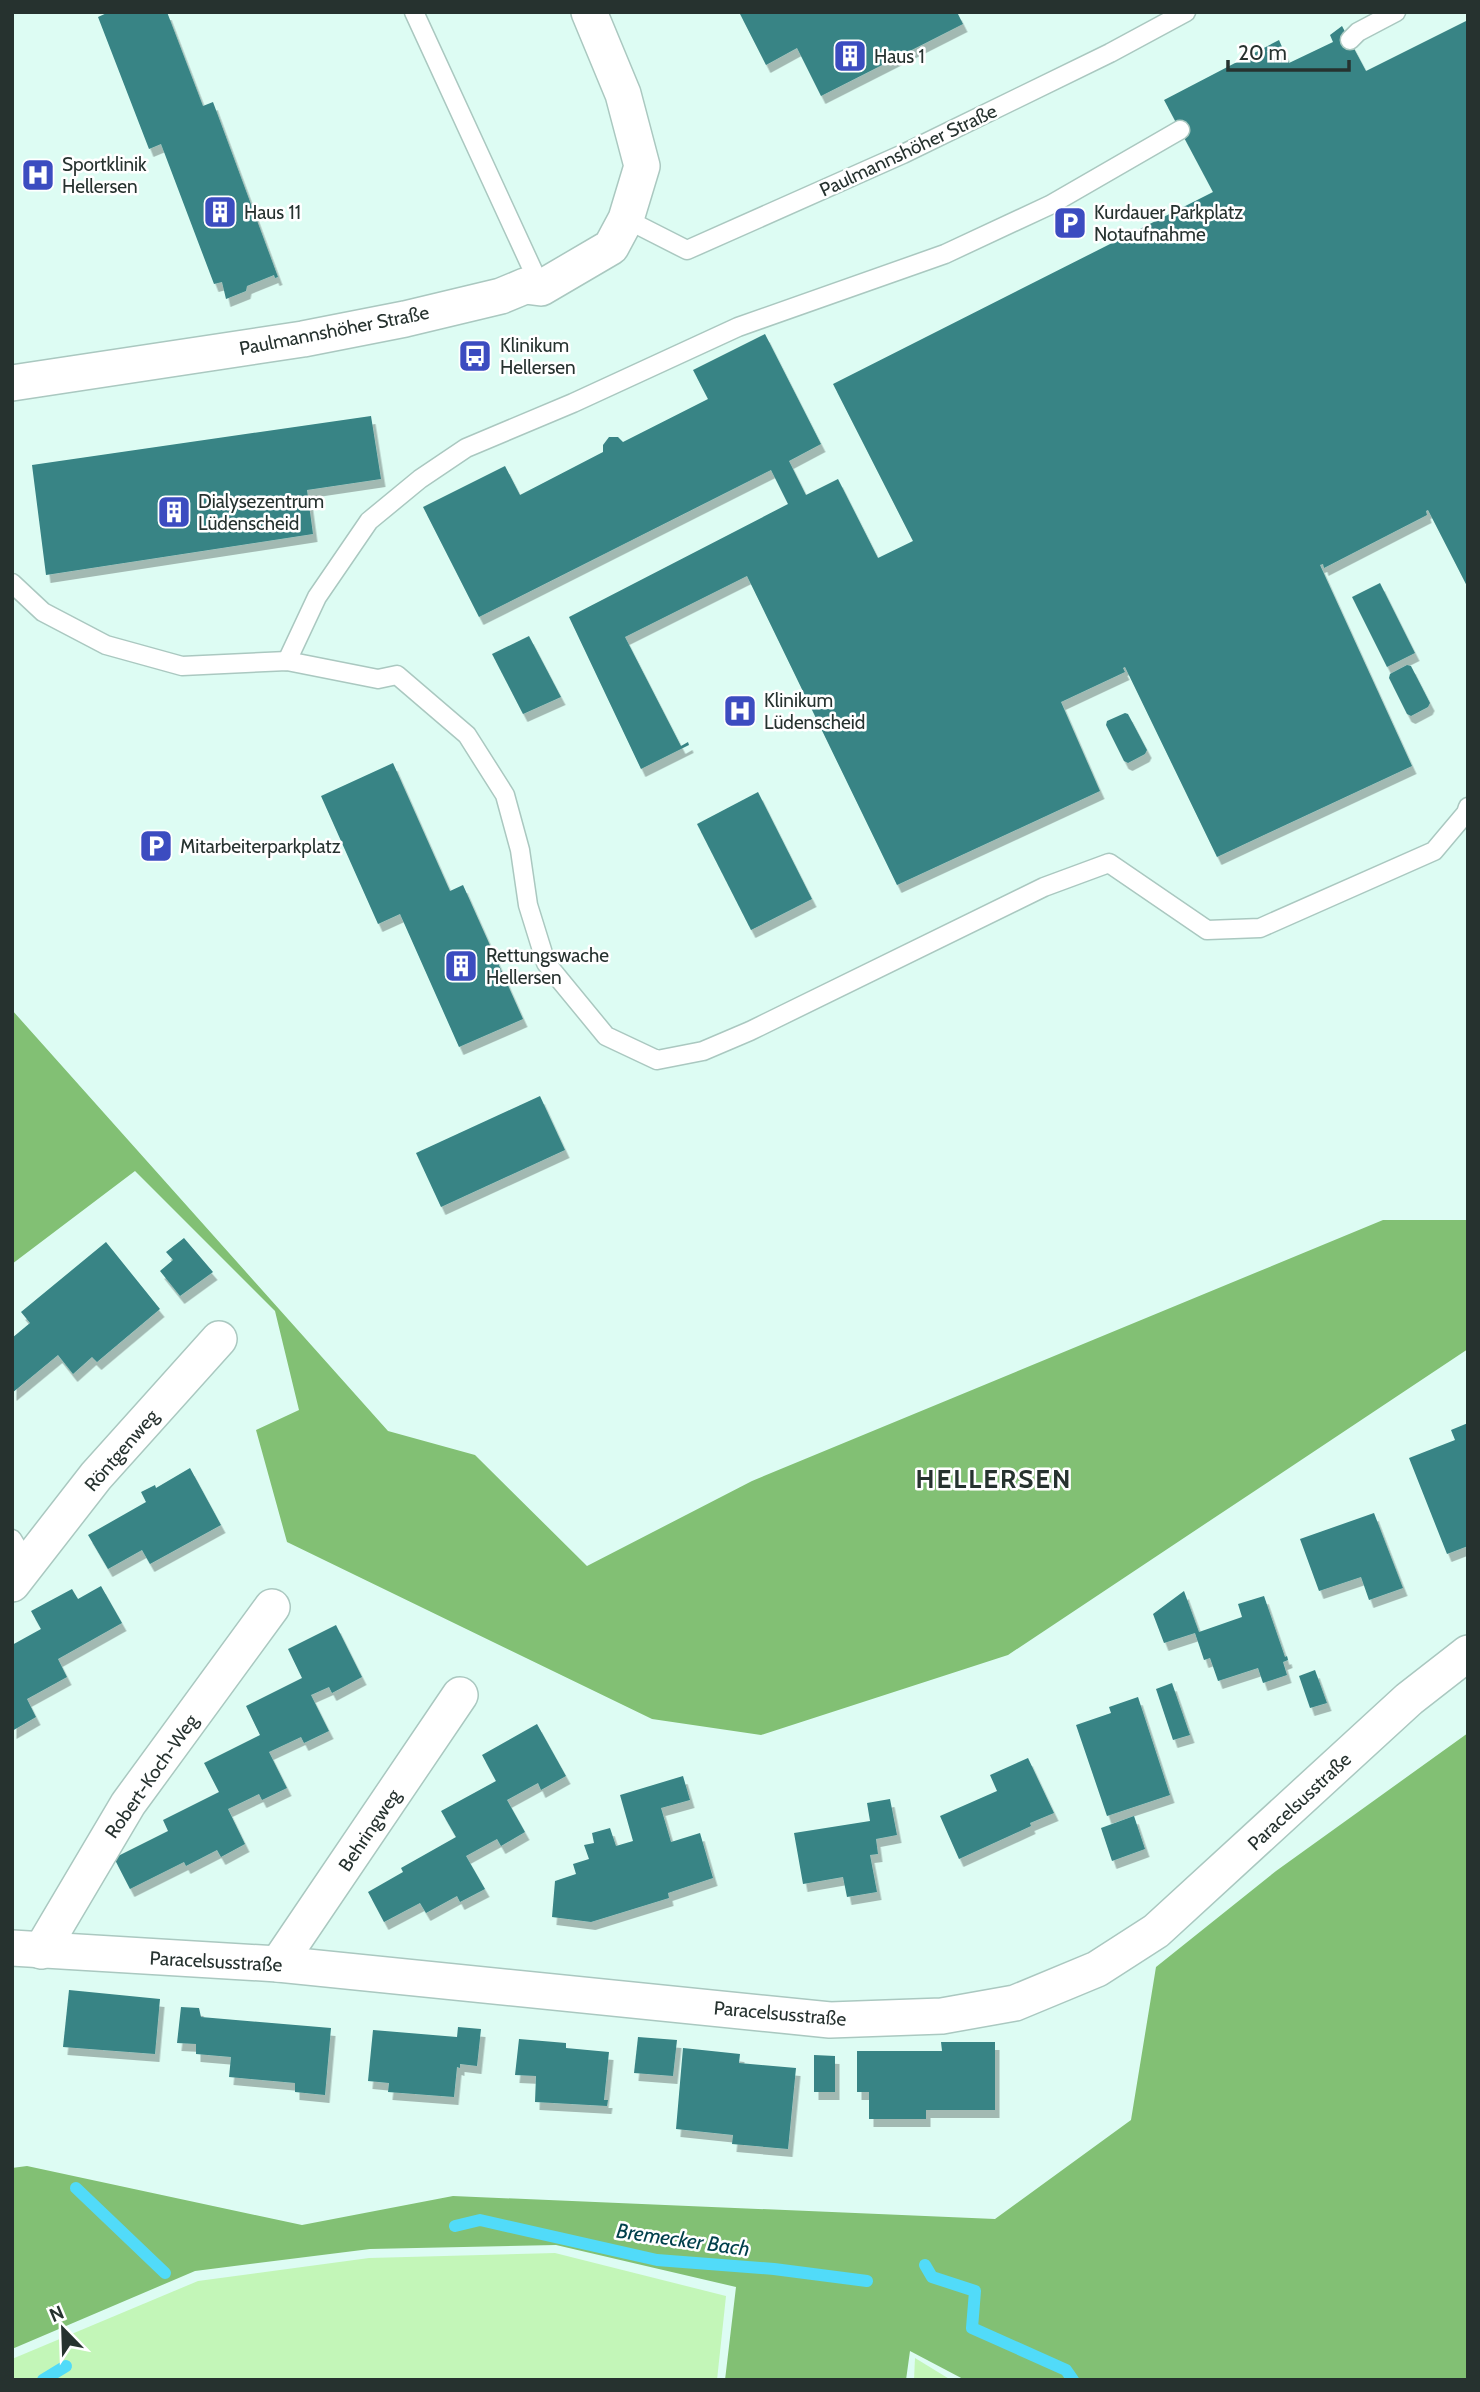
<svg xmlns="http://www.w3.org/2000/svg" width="1480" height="2392" font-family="Cabin,sans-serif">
	<defs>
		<filter id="shadow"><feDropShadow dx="4.5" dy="8" stdDeviation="0" flood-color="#0004"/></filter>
	</defs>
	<rect width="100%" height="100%" fill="#ddfcf3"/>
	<g fill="#c3f6b8">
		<path d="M 555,2253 L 726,2296 L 717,2380 L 12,2380 L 12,2359 L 198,2281 L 369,2258 Z"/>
		<path d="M 915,2358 L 951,2380 L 914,2380 Z"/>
	</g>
	<g fill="#82c074">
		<path d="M 12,1010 L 388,1431 L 475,1455 L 587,1566 L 752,1481 L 1383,1220 L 1468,1220 L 1468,1349 L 1008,1655 L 761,1735 L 652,1719 L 287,1542 L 256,1430 L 299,1410 L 275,1311 L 135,1171 L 12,1264 Z"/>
		<path d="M 1468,1733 L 1468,2380 L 965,2380 L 910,2351 L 906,2380 L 725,2380 L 736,2287 L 556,2245 L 370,2249 L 195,2271 L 12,2349 L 12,2168 L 27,2166 L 302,2225 L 453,2196 L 995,2219 L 1131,2120 L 1156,1967 L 1276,1871 Z"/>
	</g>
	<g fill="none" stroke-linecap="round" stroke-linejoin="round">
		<g stroke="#51dbf9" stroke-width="12">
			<path d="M 76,2188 L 165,2273"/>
			<path d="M 455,2226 L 480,2220 L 657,2260 L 774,2269 L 867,2281"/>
			<path d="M 925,2265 L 932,2277 L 975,2291 L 972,2328 L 1066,2370 L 1073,2380"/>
			<path d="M 43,2380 L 66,2366"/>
		</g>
	</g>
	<g fill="#388485" filter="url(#shadow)">
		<path d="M 109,12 L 167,12 L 203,106 L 213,102 L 278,277 L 275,278 L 274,275 L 247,286 L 246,291 L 226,299 L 222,282 L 214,284 L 161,144 L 149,149 L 98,17 Z"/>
		<path d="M 739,12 L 957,12 L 963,24 L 821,96 L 797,48 L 766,65 Z"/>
		<path d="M 1468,20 L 1468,588 L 1428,510 L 1426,511 L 1427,515 L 1324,568 L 1323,564 L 1320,565 L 1412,766 L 1217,857 L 1125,667 L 1123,668 L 1125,672 L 1061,702 L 1100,791 L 897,885 L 747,576 L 625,637 L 681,746 L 688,742 L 689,745 L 641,769 L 569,617 L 788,504 L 771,470 L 479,617 L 423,507 L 505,466 L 520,495 L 603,452 L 603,445 L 609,437 L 618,437 L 623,442 L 708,399 L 693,370 L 765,334 L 821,444 L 789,461 L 806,495 L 838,479 L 878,558 L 913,541 L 833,384 L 1213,192 L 1164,100 L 1279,40 L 1289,63 L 1333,42 L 1330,35 L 1342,26 L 1366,71 Z"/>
		<path d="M 371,416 L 381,479 L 307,490 L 313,534 L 46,575 L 32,465 Z"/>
		<path d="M 1380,583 L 1415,653 L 1387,667 L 1352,597 Z"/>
		<path d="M 529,636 L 561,697 L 523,714 L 492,654 Z"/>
		<path d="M 1407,665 L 1411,666 L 1430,703 L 1428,707 L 1411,716 L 1407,714 L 1389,678 L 1390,674 Z"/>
		<path d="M 1125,713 L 1128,714 L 1147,750 L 1145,754 L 1128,763 L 1124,761 L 1106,725 L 1107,721 Z"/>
		<path d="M 393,763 L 450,891 L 463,885 L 523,1019 L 459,1047 L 400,914 L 378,924 L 321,796 Z"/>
		<path d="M 758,792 L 812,899 L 751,930 L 697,824 Z"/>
		<path d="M 540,1096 L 565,1150 L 441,1207 L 416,1153 Z"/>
		<path d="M 184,1238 L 213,1272 L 180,1296 L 160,1271 L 173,1260 L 166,1252 Z"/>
		<path d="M 106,1242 L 160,1309 L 97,1362 L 92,1357 L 73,1374 L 58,1355 L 12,1393 L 12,1338 L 30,1323 L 21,1312 Z"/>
		<path d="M 1468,1423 L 1468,1546 L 1447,1554 L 1409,1458 L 1455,1440 L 1451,1430 Z"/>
		<path d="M 190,1468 L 221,1525 L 150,1564 L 142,1550 L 108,1569 L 88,1535 L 146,1502 L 141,1492 L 155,1485 L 156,1488 Z"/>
		<path d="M 1374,1513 L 1403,1588 L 1369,1600 L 1361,1577 L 1319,1591 L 1300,1539 Z"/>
		<path d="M 101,1586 L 122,1623 L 58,1659 L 67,1677 L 27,1699 L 36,1717 L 12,1731 L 12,1645 L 41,1629 L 31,1611 L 72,1589 L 78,1599 Z"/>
		<path d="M 1184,1591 L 1199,1632 L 1242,1617 L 1238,1604 L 1264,1596 L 1285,1657 L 1287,1656 L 1288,1660 L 1283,1662 L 1287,1675 L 1263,1683 L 1258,1668 L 1218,1681 L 1210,1658 L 1204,1660 L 1195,1633 L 1164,1643 L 1153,1614 Z"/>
		<path d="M 336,1625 L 362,1677 L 332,1693 L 329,1687 L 311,1695 L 329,1731 L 304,1743 L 301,1737 L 269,1752 L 287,1788 L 262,1800 L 259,1794 L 228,1809 L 245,1844 L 221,1857 L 217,1850 L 186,1866 L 184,1862 L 130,1889 L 114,1858 L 168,1831 L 163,1820 L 219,1792 L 204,1763 L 260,1735 L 246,1706 L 302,1678 L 288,1649 Z"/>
		<path d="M 1315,1670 L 1327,1703 L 1310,1708 L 1299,1676 Z"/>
		<path d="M 1172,1683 L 1190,1735 L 1173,1740 L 1156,1689 Z"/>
		<path d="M 1138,1697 L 1170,1795 L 1107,1816 L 1076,1725 L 1111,1713 L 1109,1707 Z"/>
		<path d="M 537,1724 L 566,1776 L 541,1790 L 538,1783 L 507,1800 L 525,1832 L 501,1846 L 497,1839 L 466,1856 L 485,1889 L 460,1902 L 457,1896 L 426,1913 L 420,1903 L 384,1922 L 368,1892 L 403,1872 L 401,1868 L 456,1837 L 441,1811 L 496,1781 L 482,1755 Z"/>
		<path d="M 1028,1758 L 1054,1813 L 1030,1823 L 1031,1826 L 959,1859 L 940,1816 L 997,1791 L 990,1775 Z"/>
		<path d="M 683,1776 L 690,1800 L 661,1808 L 671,1842 L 700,1833 L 713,1878 L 668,1893 L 669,1898 L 591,1922 L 552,1917 L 555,1881 L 576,1874 L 573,1864 L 589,1859 L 584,1845 L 594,1843 L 592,1833 L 610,1828 L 616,1846 L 633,1841 L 620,1795 Z"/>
		<path d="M 890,1799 L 897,1835 L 876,1839 L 878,1854 L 870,1855 L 877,1892 L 847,1897 L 843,1877 L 803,1884 L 794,1833 L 870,1821 L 867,1803 Z"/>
		<path d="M 1134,1816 L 1145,1849 L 1112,1861 L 1101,1828 Z"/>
		<path d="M 69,1990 L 160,1999 L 155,2054 L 63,2047 Z"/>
		<path d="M 181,2007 L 199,2008 L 201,2017 L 331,2028 L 325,2095 L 295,2092 L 295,2083 L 229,2077 L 231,2057 L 196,2054 L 196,2044 L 177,2043 Z"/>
		<path d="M 458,2027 L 481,2029 L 477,2066 L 460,2064 L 460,2068 L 457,2067 L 454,2097 L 388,2092 L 389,2083 L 368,2081 L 373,2030 L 457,2037 Z"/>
		<path d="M 638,2037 L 677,2040 L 673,2076 L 634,2073 Z"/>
		<path d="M 519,2039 L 566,2043 L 566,2048 L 609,2052 L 604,2100 L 608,2100 L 607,2106 L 535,2102 L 536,2076 L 515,2075 Z"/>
		<path d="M 941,2042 L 995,2042 L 995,2110 L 926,2110 L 926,2119 L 869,2119 L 869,2092 L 857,2092 L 857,2051 L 942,2051 Z"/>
		<path d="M 683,2048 L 740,2054 L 739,2063 L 796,2068 L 788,2149 L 732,2144 L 733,2135 L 676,2129 Z"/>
		<path d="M 814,2055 L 835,2056 L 835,2092 L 814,2092 Z"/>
	</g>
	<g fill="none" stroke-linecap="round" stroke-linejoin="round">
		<defs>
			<g id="service">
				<path d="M 414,12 L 541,288"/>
				<path d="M 1350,40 L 1358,32 L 1396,12"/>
				<path d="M 626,219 L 687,250 L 903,154 L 1110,53 L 1186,12"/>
				<path d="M 12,583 L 43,612 L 106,645 L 182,666 L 287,661 L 378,679 L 397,675 L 467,735 L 505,795 L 520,850 L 528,905 L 546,963 L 606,1036 L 657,1060 L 703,1051 L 750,1031 L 1044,887 L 1109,863 L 1207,930 L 1260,928 L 1434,851 L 1466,813 L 1468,807"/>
				<path d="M 287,661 L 317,597 L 369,521 L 420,479 L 466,448 L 573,403 L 738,327 L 945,254 L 1050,205 L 1180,130"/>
				<path d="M 12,1539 L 28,1565"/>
			</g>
			<g id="minor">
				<path d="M 12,383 L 303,339 L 405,319 L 501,296 L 525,286 L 541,288 L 611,247 L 626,219 L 642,166 L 623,94 L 589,12"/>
				<path d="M 12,1584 L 96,1476 L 219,1339"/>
				<path d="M 12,1948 L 278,1964 L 830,2020 L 942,2016 L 1015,2003 L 1097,1969 L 1156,1931 L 1409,1699 L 1468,1653"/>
				<path d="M 41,1951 L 128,1804 L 272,1607"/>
				<path d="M 278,1964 L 460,1695"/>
			</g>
		</defs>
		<use href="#service" stroke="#aac8c0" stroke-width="21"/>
		<use href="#minor" stroke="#aac8c0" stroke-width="38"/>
		<use href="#service" stroke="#fff" stroke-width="18"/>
		<use href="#minor" stroke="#fff" stroke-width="35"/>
	</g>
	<defs>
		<symbol id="building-square" viewBox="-11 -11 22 22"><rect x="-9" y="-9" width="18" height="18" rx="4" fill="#3c4cc0" stroke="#fff"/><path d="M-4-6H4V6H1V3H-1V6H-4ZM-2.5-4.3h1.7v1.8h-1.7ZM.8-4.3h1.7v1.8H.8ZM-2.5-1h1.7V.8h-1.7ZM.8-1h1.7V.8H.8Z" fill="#fff"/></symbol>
		<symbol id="hospital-square" viewBox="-11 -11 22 22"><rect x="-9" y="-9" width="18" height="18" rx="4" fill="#3c4cc0" stroke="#fff"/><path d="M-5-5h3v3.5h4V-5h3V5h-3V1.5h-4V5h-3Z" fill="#fff"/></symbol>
		<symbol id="parking-square" viewBox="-11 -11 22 22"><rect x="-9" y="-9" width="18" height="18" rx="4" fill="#3c4cc0" stroke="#fff"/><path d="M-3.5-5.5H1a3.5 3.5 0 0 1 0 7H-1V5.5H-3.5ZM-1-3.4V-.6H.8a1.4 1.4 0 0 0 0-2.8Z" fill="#fff"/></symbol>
		<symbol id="bus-square" viewBox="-11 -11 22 22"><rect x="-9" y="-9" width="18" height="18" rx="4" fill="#3c4cc0" stroke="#fff"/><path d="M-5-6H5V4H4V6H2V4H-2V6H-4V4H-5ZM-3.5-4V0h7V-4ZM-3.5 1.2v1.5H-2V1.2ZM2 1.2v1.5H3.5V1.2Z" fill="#fff"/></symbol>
	</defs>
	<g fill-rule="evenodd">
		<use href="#building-square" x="831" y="37" width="38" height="38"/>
		<use href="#hospital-square" x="19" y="156" width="38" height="38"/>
		<use href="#building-square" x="201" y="193" width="38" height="38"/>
		<use href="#parking-square" x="1051" y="204" width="38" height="38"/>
		<use href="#bus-square" x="456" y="337" width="38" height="38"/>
		<use href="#building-square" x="155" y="493" width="38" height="38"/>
		<use href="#hospital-square" x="721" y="692" width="38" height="38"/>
		<use href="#parking-square" x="137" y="827" width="38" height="38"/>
		<use href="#building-square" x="442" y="947" width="38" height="38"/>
	</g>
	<g text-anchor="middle" stroke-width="5" stroke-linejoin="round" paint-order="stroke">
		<g font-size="19" fill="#26322f" stroke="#fff" text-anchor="start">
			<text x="874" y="63">Haus 1</text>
			<text x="62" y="171">Sportklinik<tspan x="62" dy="22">Hellersen</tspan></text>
			<text x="244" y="219">Haus 11</text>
			<text x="1094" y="219">Kurdauer Parkplatz<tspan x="1094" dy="22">Notaufnahme</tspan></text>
			<text x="500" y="352">Klinikum<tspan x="500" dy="22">Hellersen</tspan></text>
			<text x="198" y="508">Dialysezentrum<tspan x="198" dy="22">Lüdenscheid</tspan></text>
			<text x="764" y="707">Klinikum<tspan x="764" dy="22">Lüdenscheid</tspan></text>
			<text x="180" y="853">Mitarbeiterparkplatz</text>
			<text x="486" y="962">Rettungswache<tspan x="486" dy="22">Hellersen</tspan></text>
		</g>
		<g font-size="19" fill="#26322f" stroke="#fff">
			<text transform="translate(908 150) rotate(-25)" y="7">Paulmannshöher Straße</text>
			<text transform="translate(334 330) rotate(-11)" y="7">Paulmannshöher Straße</text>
			<text transform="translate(121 1450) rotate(-49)" y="7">Röntgenweg</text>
			<text transform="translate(151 1776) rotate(-55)" y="7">Robert-Koch-Weg</text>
			<text transform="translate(1299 1801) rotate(-43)" y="7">Paracelsusstraße</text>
			<text transform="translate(369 1830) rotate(-56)" y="7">Behringweg</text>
			<text transform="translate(216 1961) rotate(3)" y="7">Paracelsusstraße</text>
			<text transform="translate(780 2013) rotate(5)" y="7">Paracelsusstraße</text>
		</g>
		<g font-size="21" font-style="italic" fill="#00404c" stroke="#fff">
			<text transform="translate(683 2240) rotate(8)" y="7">Bremecker Bach</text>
		</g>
		<g font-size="26" font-weight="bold" letter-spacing="2" fill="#26322f" stroke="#fff">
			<text x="994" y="1488">HELLERSEN</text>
		</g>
	</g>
	<rect width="1480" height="2392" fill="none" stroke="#26322f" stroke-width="28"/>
	<g transform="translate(63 2329) rotate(337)" stroke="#ffffff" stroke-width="5" paint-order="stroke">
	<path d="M0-5L12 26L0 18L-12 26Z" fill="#26322f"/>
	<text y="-10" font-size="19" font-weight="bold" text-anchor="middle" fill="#26322f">N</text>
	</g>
	<path d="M1228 60v10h121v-10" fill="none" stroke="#26322f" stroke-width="3.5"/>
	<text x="1238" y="60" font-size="21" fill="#26322f" stroke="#ffffff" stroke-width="5" paint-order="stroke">20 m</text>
</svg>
